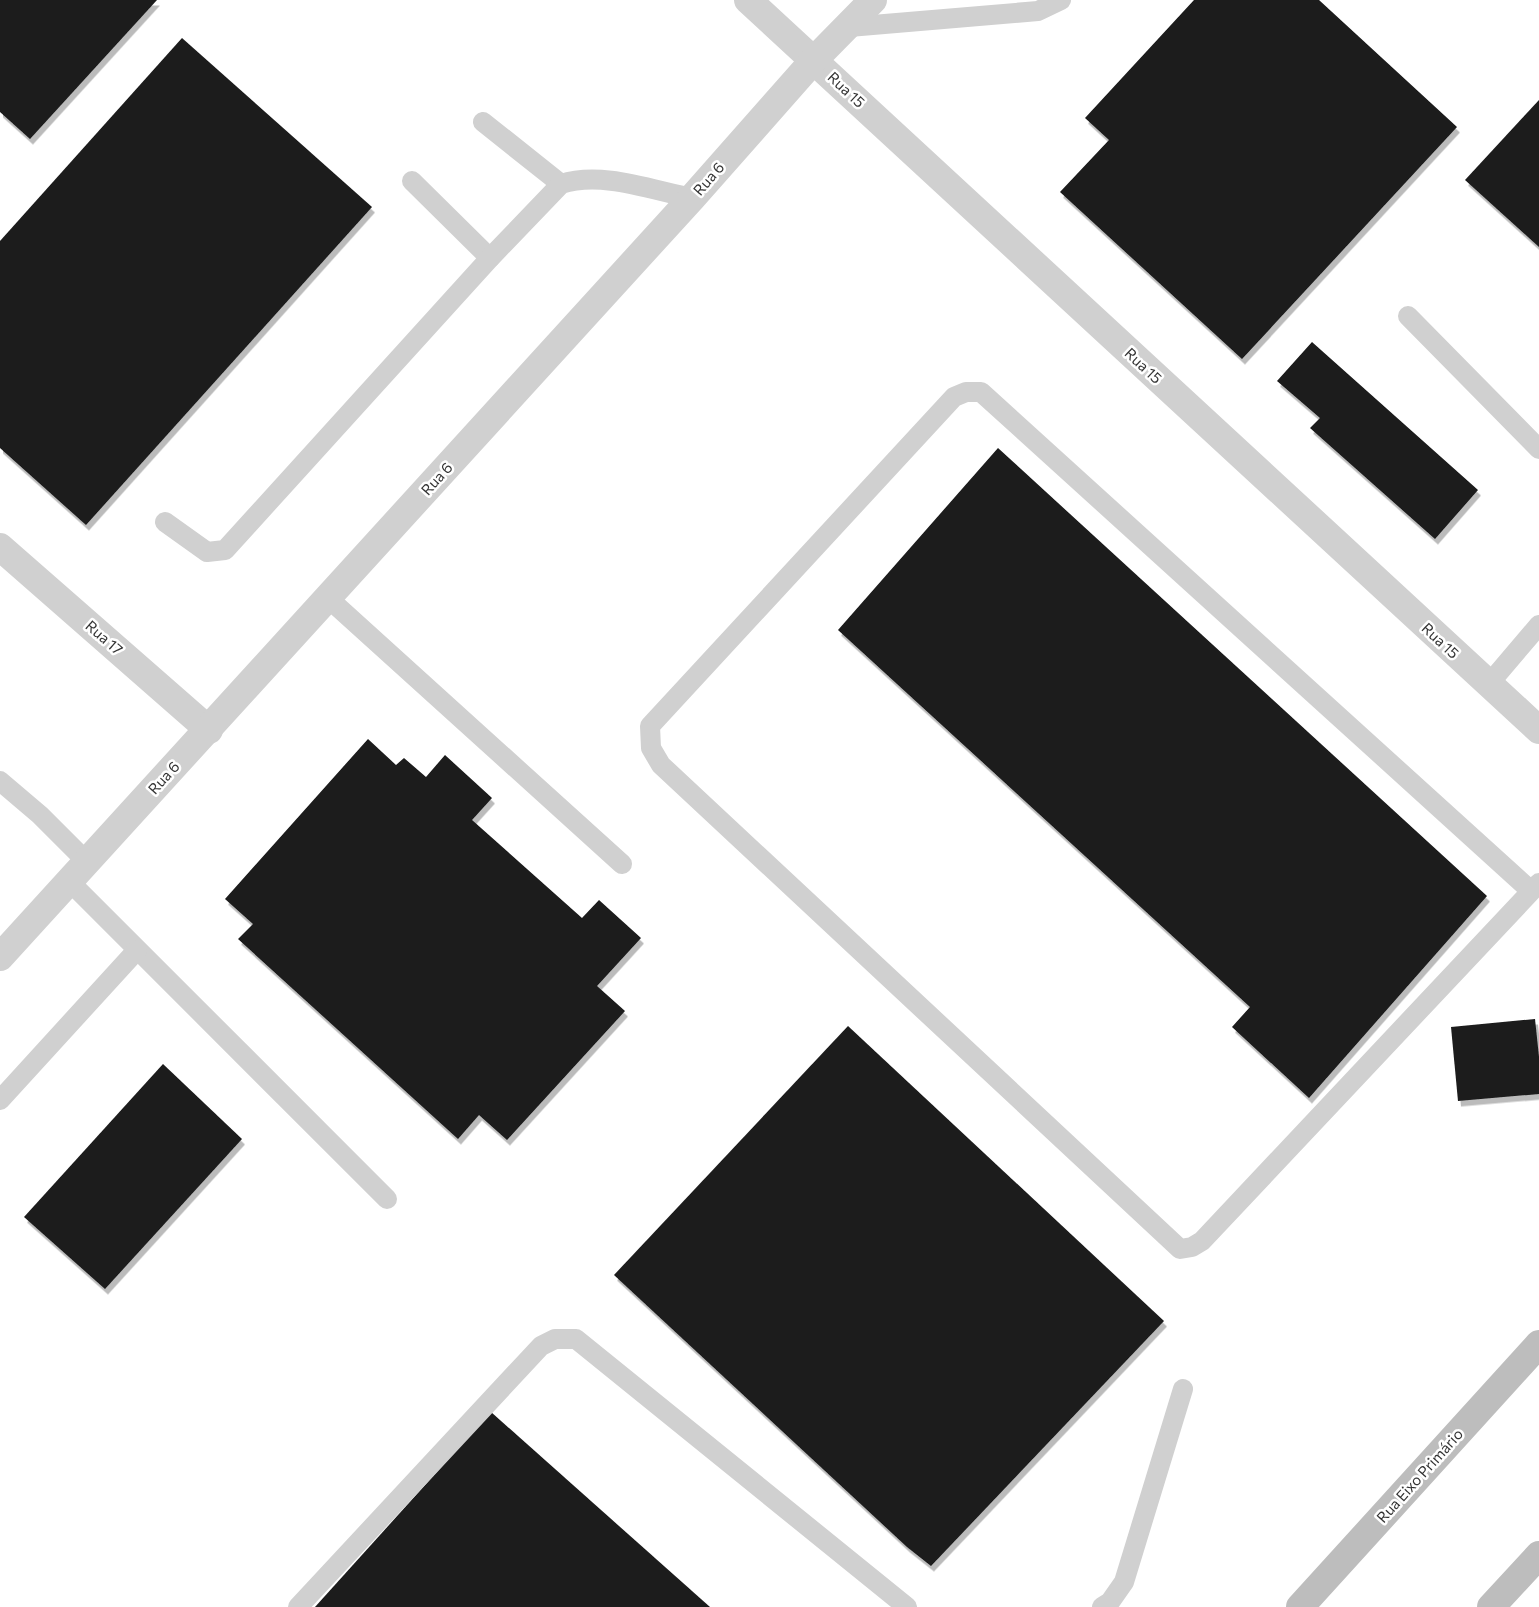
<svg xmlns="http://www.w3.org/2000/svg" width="1539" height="1607" font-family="Commissioner,sans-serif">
	<defs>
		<filter id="shadow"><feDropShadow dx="3" dy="5.5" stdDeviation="0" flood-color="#0004"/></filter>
	</defs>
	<rect width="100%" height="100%" fill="#fff"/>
	<g fill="#1a1a1a" filter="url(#shadow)">
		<path d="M 0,0 L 157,0 L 30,139 L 0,112 Z"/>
		<path d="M 1194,0 L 1319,0 L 1457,127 L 1242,359 L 1060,192 L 1109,140 L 1085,118 Z"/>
		<path d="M 182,38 L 372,207 L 86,525 L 0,448 L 0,241 Z"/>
		<path d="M 1539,100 L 1539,247 L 1465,180 Z"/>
		<path d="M 1312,342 L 1478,490 L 1435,539 L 1310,428 L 1320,418 L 1277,381 Z"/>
		<path d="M 998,448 L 1487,896 L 1309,1098 L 1232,1027 L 1250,1007 L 838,630 Z"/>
		<path d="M 368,739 L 396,765 L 404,758 L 426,777 L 445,755 L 492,798 L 472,820 L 582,918 L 599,900 L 641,938 L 597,986 L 625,1011 L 507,1140 L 479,1115 L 458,1139 L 238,939 L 253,924 L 225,899 Z"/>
		<path d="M 1535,1019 L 1539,1057 L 1539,1094 L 1458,1101 L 1451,1027 Z"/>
		<path d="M 848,1026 L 1164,1321 L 931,1566 L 907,1547 L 614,1275 Z"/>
		<path d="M 163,1064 L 242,1139 L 105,1289 L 24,1217 Z"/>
		<path d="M 491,1412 L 710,1607 L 315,1607 Z"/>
	</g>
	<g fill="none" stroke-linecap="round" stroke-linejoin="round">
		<g stroke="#d0d0d0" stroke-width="20">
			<path d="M 849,27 L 1038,11 L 1061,0"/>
			<path d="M 483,122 L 561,184"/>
			<path d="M 412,181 L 490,258"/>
			<path d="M 1408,316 L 1539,449"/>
			<path d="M 165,522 L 207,552 L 225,550 L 490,258 L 561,184 C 602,171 651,190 692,198"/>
			<path d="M 328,598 L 622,864"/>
			<path d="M 1488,685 L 1539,625"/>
			<path d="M 0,781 L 40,815 L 87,862"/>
			<path d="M 69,881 L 387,1199"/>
			<path d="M 1530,890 L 981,392 L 966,392 L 954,397 L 650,726 L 651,748 L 661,765 L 1180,1249 L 1192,1247 L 1202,1241 L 1539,883"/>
			<path d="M 0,1100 L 137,950"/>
			<path d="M 298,1607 L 541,1346 L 555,1339 L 576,1339 L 907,1607"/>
			<path d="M 1102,1607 L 1110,1602 L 1124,1582 L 1183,1389"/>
		</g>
		<g stroke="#d0d0d0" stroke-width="28">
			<path d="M 748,0 L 1539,730"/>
			<path d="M 0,547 L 209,730"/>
			<path d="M 0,957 L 692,198 L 813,61 L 873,0"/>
		</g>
		<g stroke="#bdbdbd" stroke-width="28">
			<path d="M 1300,1607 L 1539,1344"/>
			<path d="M 1491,1607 L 1539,1555"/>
		</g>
	</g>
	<g text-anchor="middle" stroke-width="5" stroke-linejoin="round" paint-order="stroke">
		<g font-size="15" fill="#333" stroke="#fff">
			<text transform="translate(846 90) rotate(43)" y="5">Rua 15</text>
			<text transform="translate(709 179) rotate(-49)" y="5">Rua 6</text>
			<text transform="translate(1143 366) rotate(43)" y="5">Rua 15</text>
			<text transform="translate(437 479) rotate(-48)" y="5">Rua 6</text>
			<text transform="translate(104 638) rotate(41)" y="5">Rua 17</text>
			<text transform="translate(1440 641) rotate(43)" y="5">Rua 15</text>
			<text transform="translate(164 778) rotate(-48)" y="5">Rua 6</text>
			<text transform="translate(1420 1476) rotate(-48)" y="5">Rua Eixo Primário</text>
		</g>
	</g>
</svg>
